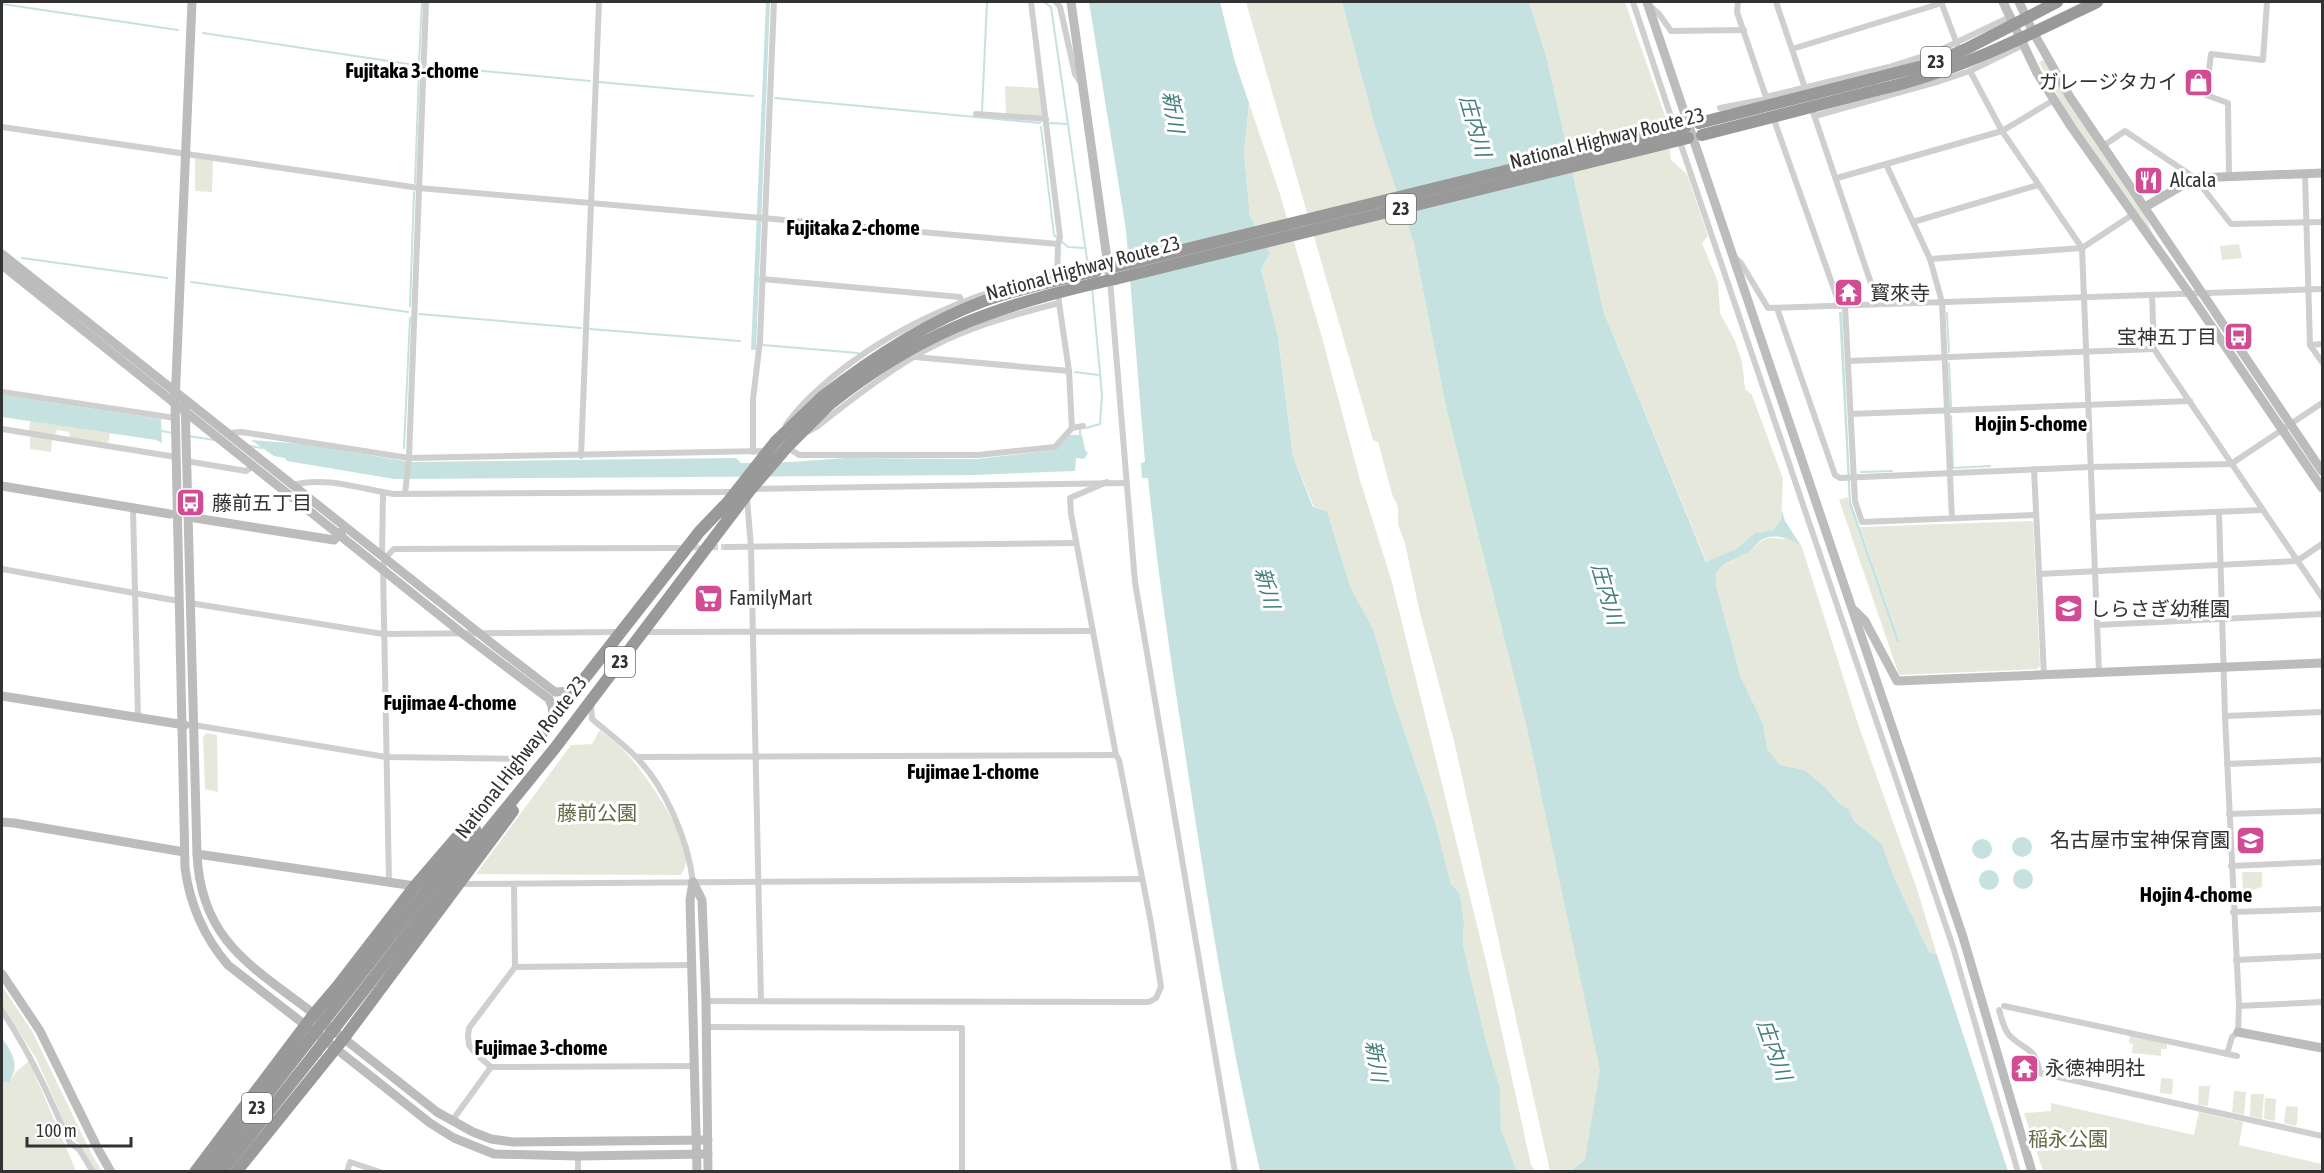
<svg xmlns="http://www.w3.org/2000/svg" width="2324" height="1173" font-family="'Asap Condensed','Noto Sans JP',sans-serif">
	<rect width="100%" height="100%" fill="#fff"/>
	<g fill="#e7e8dc">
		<path d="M 1246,2 L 1342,2 L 1375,127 L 1414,244 L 1446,407 L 1527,729 L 1623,1171 L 1550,1171 L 1455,745 L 1419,609 L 1405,543 L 1398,525 L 1398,507 L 1392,494 L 1378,442 L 1373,440 Z"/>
		<path d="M 1529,2 L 1625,2 L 1665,116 L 1671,160 L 1687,174 L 1708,236 L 1702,243 L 1718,282 L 1720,313 L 1735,341 L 1742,362 L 1745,389 L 1752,395 L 1783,479 L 1781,520 L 1773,530 L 1755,533 L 1736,549 L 1707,563 L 1604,313 L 1547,59 Z"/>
		<path d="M 2044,60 L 2146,218 L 2157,244 L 2073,124 L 2039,62 Z"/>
		<path d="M 1005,86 L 1039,88 L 1042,115 L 1041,117 L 1006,114 Z"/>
		<path d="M 1249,103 L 1279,191 L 1321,334 L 1360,480 L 1392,582 L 1489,974 L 1531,1165 L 1536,1171 L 1517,1171 L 1501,1129 L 1500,1088 L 1486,1041 L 1463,945 L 1464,923 L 1460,894 L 1451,884 L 1434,818 L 1393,698 L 1374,631 L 1350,586 L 1327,511 L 1314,507 L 1293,456 L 1278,336 L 1261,269 L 1270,253 L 1250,216 L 1244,154 Z"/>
		<path d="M 195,158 L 213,161 L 212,192 L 195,191 Z"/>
		<path d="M 2239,244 L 2242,258 L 2222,260 L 2220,246 Z"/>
		<path d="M 30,421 L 110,433 L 109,441 L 106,443 L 70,437 L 69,432 L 57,430 L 55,435 L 29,431 Z"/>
		<path d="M 34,436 L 52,440 L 51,452 L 30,449 L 30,437 Z"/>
		<path d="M 1848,497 L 1849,505 L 1897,643 L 1900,641 L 1860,527 L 2031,521 L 2033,522 L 2040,666 L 2037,669 L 1899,675 L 1839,500 Z"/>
		<path d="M 1768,538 L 1792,539 L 1802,547 L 1858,724 L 1917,889 L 1937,955 L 1929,952 L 1894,877 L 1882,844 L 1854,821 L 1849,809 L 1840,804 L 1824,786 L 1805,770 L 1780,765 L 1767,748 L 1763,723 L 1741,678 L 1716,585 L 1716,574 C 1724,561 1736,560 1748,552 C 1756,547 1759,541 1768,538 Z"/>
		<path d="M 600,730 C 608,737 618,744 625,752 C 644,771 688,835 686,862 C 686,866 683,871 681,875 L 476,874 L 571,745 L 592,744 Z"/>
		<path d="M 206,733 L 217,735 L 218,792 L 205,789 L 203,737 Z"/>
		<path d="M 2242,872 L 2262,872 L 2262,887 L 2243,893 Z"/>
		<path d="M 2,986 L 32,1031 L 92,1155 L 102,1171 L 95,1171 L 80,1145 L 69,1133 L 36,1058 L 2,1006 Z"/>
		<path d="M 2130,1035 L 2167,1043 L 2167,1049 L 2161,1049 L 2161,1056 L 2132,1053 L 2133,1044 L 2129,1043 Z"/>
		<path d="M 29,1061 L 76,1171 L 2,1172 L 2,1083 L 9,1082 L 16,1072 Z"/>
		<path d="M 2161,1078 L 2173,1079 L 2172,1094 L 2160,1093 Z"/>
		<path d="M 2199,1086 L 2210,1086 L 2208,1106 L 2198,1105 Z"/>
		<path d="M 2234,1091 L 2246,1092 L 2244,1115 L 2232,1112 Z"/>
		<path d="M 2251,1094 L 2264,1094 L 2262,1119 L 2250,1116 Z"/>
		<path d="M 2265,1098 L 2276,1099 L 2275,1121 L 2264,1119 Z"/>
		<path d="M 2051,1103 L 2194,1135 L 2199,1112 L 2243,1122 L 2239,1145 L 2322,1164 L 2322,1171 L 2043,1171 L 2024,1113 L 2051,1111 Z"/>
		<path d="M 2286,1106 L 2298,1107 L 2297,1123 L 2295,1126 L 2284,1123 Z"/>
	</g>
	<g fill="#c6e2e0">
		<path d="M 766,2 L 770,2 L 756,350 L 751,350 Z"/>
		<path d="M 1089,2 L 1220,2 L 1235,62 L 1249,103 L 1244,154 L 1250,216 L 1270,253 L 1261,269 L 1278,336 L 1293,456 L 1313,507 L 1327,511 L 1350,586 L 1374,631 L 1393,698 L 1434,818 L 1451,884 L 1460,894 L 1464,923 L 1463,945 L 1486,1041 L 1500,1088 L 1501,1129 L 1517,1171 L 1260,1171 C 1230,1042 1209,910 1189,779 C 1174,679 1158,579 1148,478 L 1142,478 L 1141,463 L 1145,462 L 1126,230 Z"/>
		<path d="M 1342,2 L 1529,2 L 1547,59 L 1604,313 L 1706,562 L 1736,549 L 1755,533 L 1773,530 L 1781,520 L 1782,510 L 1785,521 L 1802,547 C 1791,538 1770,531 1758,543 C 1753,548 1750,552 1743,555 C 1732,561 1723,562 1716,574 L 1716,585 L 1741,678 L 1763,723 L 1767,748 L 1780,765 L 1805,770 L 1824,786 L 1840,804 L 1849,809 L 1854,821 L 1882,844 L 1894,877 L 1929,952 L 1937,955 L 2008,1171 L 1571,1171 L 1585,1160 L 1600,1070 L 1527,729 L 1446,407 L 1414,244 L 1375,127 Z"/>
		<path d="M 1839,312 L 1842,312 L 1851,502 L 1900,642 L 1897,643 L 1849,505 Z"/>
		<path d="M 2,395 L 161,419 L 162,443 L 156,440 L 2,417 Z"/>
		<path d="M 1070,435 L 1082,435 L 1085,450 L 1088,453 L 1084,459 L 1076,458 L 1075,471 L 974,475 L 394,479 L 287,461 L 285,458 L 274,456 L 251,440 L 303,444 L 411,462 L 736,458 L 741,463 L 791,462 L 846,458 L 976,459 L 1054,450 Z"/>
		<circle cx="2022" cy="847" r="10"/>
		<circle cx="1982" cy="849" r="10"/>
		<circle cx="2023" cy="879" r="10"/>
		<circle cx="1989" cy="880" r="10"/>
		<path d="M 2,1038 C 13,1054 20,1065 9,1082 L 2,1083 Z"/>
	</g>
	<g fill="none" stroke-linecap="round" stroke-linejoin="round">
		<g stroke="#c6e2e0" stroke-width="2">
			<path d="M 1044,2 L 1051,7 L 1068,124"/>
			<path d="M 2,4 L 178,30"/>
			<path d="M 203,33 L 415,65"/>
			<path d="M 419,61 L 422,2"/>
			<path d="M 429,66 L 590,81"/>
			<path d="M 599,82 L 753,96"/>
			<path d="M 775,98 L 1040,123"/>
			<path d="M 982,111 L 987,2"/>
			<path d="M 1050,123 L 1068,124 L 1088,267"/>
			<path d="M 1041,127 L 1054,235 L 1068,247 L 1084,248"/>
			<path d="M 415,183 L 419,72"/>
			<path d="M 22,258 L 167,278"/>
			<path d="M 191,282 L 408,312"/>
			<path d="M 410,306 L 414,192"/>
			<path d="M 1947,313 L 1949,352"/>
			<path d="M 419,314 L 581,328"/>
			<path d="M 590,329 L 740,341"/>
			<path d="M 763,345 L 858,353"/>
			<path d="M 2322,352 L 2322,354"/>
			<path d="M 1949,363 L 1951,407"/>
			<path d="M 1075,372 L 1099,375"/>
			<path d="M 1951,416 L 1953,468 L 1990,466"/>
			<path d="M 1086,428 L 1100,424 L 1102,395 L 1092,287"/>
			<path d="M 161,431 L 173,433"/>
			<path d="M 188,436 L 215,440"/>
			<path d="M 1080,438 L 1080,430"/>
			<path d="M 250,446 L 262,448"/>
			<path d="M 404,448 L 410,318"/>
			<path d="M 1861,472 L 1892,471"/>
		</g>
		<path stroke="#d6d6d6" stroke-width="6" stroke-dasharray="6 3" stroke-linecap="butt" d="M 676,548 L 727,547"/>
		<g stroke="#cfcfcf" stroke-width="6">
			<path d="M 1031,2 L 1060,237 L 1058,244"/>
			<path d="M 1056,2 L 1060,7 L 1075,74 L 1081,83"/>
			<path d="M 1633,2 L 1675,129"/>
			<path d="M 1738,2 L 1737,12 L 1766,97 L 1889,67 L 1936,52 L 2012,16"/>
			<path d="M 1776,2 L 1806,91"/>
			<path d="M 1941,2 L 1957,44"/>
			<path d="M 1649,5 L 1659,14 L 1671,31 L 1744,30"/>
			<path d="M 1792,49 L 1942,3"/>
			<path d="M 1970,71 L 2002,131 L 2082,248 L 2099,672"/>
			<path d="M 1811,106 L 1878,304"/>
			<path d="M 1720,108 L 1767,99"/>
			<path d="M 976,114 L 1046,119"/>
			<path d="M 1815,116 L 1940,81 L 1970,71 L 2023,45 L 2025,42"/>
			<path d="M 1773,117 L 1840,306"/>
			<path d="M 2,127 L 419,188 L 1058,244 L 1057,281"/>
			<path d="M 1679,139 L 1953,947 L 2018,1172"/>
			<path d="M 2103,146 L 2125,131 L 2195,178 L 2231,224 L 2322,222"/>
			<path d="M 1886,164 L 1930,259 L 1942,302 L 1952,518"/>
			<path d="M 2305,174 L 2310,345 L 2322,362"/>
			<path d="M 2229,176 L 2228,103 L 2206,95 L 2211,54 L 2263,60 L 2267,2"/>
			<path d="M 1837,178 L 2002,131 L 2054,100"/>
			<path d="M 1913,222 L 2038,185"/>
			<path d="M 1733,256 L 1741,263 L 1768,308 L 2322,289"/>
			<path d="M 1930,259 L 2082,248 L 2132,215"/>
			<path d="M 762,279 L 960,297 L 961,302"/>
			<path d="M 1110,280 L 1135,582 L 1235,1172"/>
			<path d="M 2152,295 L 2154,349 L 2322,597"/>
			<path d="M 1059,303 L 1069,371 L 1072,428"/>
			<path d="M 1845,306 L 1855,501 L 1862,522 L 2036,515"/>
			<path d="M 1777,308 L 1835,475 L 1840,478 L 2090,467 L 2231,464 L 2322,403"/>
			<path d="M 2310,345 L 2322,344"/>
			<path d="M 915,357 L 1069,371"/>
			<path d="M 1848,361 L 2154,349"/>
			<path d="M 2,392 L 175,418"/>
			<path d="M 1851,414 L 2190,401"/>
			<path d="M 786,425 C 798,407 814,393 830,379 C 896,324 975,293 1057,272"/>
			<path d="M 2,429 L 176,457"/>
			<path d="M 807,432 L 818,426 C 848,402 879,378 912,358 C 957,330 1008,316 1059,303 L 1058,291"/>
			<path d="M 227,433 L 242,432 L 409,458 L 767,451"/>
			<path d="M 787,447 L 799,455 L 978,455 L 1055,447 L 1072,428 L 1083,426"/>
			<path d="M 753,452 L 753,399 L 760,341 L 774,2"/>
			<path d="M 581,456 L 599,2"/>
			<path d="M 186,461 L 246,471 L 254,466"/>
			<path d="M 2034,469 L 2044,675"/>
			<path d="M 293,485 C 325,476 361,489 394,494 L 734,492"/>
			<path d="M 751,489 L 1126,483"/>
			<path d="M 405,494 L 409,458 L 426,2"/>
			<path d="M 747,499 L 751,547 L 761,1001"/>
			<path d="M 133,508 L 138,718"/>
			<path d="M 2219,513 L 2225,716 L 2239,1006 L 2238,1032 L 2232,1037 L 2227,1054"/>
			<path d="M 2093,517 L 2263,510"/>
			<path d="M 727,547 L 1075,543"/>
			<path d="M 382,555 L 383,493"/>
			<path d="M 2,569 L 178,601"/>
			<path d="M 2039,574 L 2297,561 L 2322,544"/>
			<path d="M 190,603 L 383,634 L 619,632"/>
			<path d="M 2097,625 L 2322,614"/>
			<path d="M 644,632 L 1093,631"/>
			<path d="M 591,705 L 592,719 C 606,731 621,742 634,755 C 665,785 688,840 693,882"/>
			<path d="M 2225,716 L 2322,712"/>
			<path d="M 194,725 L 386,757 L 521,759"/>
			<path d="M 637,757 L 1116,755"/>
			<path d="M 2227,764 L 2322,760"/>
			<path d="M 2229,814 L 2322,811"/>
			<path d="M 2231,866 L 2322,862"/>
			<path d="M 389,883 L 383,568 L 385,558 L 394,549 L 676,548"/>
			<path d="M 459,884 L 1142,879"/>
			<path d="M 514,884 L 515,967 L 469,1028 L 468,1036 L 469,1045 L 475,1053 L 491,1067 L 695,1066"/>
			<path d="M 2233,912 L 2322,909"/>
			<path d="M 2236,960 L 2322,956"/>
			<path d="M 515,967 L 692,965"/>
			<path d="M 706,1001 L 1149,1002 L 1156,998 L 1161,987 L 1151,923 L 1119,760 L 1116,755 L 1071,514 L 1070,498 L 1107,482"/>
			<path d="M 2004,1006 L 2237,1056"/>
			<path d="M 2239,1006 L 2322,1002"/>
			<path d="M 1999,1010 C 2002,1019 2004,1031 2011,1037 C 2029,1053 2034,1046 2040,1073 L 2322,1136"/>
			<path d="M 2,1011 C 31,1054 49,1096 70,1143 L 79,1149 L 93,1172"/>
			<path d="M 706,1027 L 962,1028 L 962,1172"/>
			<path d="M 452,1121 L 491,1067"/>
			<path d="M 347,1172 L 350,1162 L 380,1172"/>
			<path d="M 578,1172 L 578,1156"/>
		</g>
		<g stroke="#bcbcbc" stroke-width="9">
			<path d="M 192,2 L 175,403 L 185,868 C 190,906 204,937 228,965 L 309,1028"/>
			<path d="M 1071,2 L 1110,280"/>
			<path d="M 1647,2 L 1963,937 L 2032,1172"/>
			<path d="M 2003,2 L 2037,73 L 2072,128 L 2189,293 L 2322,488"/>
			<path d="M 2019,2 L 2033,32 L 2070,97 L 2322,471"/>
			<path d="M 2145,207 L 2195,178 L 2322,173"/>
			<path d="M 2,254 L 499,649 L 555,692 L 573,691"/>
			<path d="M 2,265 L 463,634 L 549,699 L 552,706 L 553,717"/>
			<path d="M 185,400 L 197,854 C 201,943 255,968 318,1017"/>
			<path d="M 2,486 L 170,514"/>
			<path d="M 195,518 L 334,540 L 343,530"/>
			<path d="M 1855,611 L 1865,621 L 1897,681 L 2322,663"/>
			<path d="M 2,696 L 185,725"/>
			<path d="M 2,822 L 14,823 L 184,852"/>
			<path d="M 197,854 L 415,886"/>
			<path d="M 693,882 L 702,900 L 706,1001 L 708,1172"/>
			<path d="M 693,882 L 690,900 L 697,1172"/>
			<path d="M 2,974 L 40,1031 L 98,1149 L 111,1172"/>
			<path d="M 328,1026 L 437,1112 L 473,1132 L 491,1139 L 513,1142 L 708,1140"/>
			<path d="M 2238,1032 L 2322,1048"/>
			<path d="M 320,1036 L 430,1123 L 454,1138 L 494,1154 L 578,1156 L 708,1154"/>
		</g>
		<g stroke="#999" stroke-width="12">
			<path d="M 1872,79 L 1934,63 L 1966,49 L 2057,2"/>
			<path d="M 1877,90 C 1954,73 2026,36 2097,2"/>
			<path d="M 1097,283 L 1115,279"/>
			<path d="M 720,512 L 776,441 L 822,397"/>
			<path d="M 486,833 L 555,748 L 751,489 L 787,447 L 830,404"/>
			<path d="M 195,1172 L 314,1014 L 337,987 L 415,886 L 494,794 L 700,531 L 724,506"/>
			<path d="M 207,1172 L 306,1044"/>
			<path d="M 221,1172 L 316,1052"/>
			<path d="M 236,1172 L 344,1038 L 513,811"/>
		</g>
		<g stroke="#999" stroke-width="12">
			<path d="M 1699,123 L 1872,79"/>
			<path d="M 1702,135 L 1877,90"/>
			<path d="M 1113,267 L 1685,127"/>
			<path d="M 1115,279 L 1688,138"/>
			<path d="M 822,397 C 872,358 925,323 984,301 C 1020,288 1058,280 1096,271"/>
			<path d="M 830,404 C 917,335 989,308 1097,283"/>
			<path d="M 306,1044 L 475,829"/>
			<path d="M 316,1052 L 486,833"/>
		</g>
	</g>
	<defs>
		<symbol id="shop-square" viewBox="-11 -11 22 22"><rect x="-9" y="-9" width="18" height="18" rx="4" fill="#d14c92" stroke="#fff"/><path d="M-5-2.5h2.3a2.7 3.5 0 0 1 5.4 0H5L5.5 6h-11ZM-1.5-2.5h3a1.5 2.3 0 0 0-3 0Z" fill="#fff"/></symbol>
		<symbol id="restaurant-square" viewBox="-11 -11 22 22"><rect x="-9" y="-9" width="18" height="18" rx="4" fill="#d14c92" stroke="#fff"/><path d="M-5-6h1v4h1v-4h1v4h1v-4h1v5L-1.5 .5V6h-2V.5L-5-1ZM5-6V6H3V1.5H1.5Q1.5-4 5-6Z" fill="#fff"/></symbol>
		<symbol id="temple-square" viewBox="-11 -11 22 22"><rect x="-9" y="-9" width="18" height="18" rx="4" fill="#d14c92" stroke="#fff"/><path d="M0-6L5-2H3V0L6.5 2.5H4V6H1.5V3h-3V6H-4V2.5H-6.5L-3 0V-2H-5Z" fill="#fff"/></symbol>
		<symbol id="bus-square" viewBox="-11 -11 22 22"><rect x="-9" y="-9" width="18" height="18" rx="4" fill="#d14c92" stroke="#fff"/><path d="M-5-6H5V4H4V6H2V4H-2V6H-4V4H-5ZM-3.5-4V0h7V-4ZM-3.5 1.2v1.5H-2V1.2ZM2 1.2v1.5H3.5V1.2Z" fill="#fff"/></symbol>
		<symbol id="supermarket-square" viewBox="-11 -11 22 22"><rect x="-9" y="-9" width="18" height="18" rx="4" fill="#d14c92" stroke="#fff"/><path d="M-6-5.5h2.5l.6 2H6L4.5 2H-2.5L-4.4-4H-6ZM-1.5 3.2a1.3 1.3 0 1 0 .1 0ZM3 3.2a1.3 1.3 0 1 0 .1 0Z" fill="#fff"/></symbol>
		<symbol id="school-square" viewBox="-11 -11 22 22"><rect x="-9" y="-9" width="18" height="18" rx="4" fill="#d14c92" stroke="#fff"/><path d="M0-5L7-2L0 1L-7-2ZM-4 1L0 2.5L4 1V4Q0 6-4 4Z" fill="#fff"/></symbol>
	</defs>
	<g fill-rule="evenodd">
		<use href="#shop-square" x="2182" y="66" width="33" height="33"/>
		<use href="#restaurant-square" x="2132" y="164" width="33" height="33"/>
		<use href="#temple-square" x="1832" y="276" width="33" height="33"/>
		<use href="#bus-square" x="2222" y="320" width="33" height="33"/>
		<use href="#bus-square" x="174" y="486" width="33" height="33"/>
		<use href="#supermarket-square" x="692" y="582" width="33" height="33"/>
		<use href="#school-square" x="2052" y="592" width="33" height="33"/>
		<use href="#school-square" x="2234" y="824" width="33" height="33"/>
		<use href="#temple-square" x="2008" y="1052" width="33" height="33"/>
	</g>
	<g text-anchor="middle" stroke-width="6" stroke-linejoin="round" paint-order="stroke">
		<g fill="#fff" stroke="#707070" stroke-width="1.5">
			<rect x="1921" y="47" width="30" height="30" rx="4.5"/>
			<rect x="1386" y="194" width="30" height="30" rx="4.5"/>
			<rect x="605" y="647" width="30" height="30" rx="4.5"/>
			<rect x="242" y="1093" width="30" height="30" rx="4.5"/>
		</g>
		<g font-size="18" font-weight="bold" fill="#323232">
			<text x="1936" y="68">23</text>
			<text x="1401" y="215">23</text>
			<text x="620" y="668">23</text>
			<text x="257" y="1114">23</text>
		</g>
		<g font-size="20" fill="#323232" stroke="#fff" text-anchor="start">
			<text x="2178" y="89" text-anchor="end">ガレージタカイ</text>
			<text x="2170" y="187">Alcala</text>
			<text x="1870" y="300">寳來寺</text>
			<text x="2217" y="344" text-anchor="end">宝神五丁目</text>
			<text x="212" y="510">藤前五丁目</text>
			<text x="729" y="605">FamilyMart</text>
			<text x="2090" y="616">しらさぎ幼稚園</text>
			<text x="2230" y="847" text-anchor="end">名古屋市宝神保育園</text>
			<text x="2045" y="1075">永徳神明社</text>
		</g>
		<g font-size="20" fill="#323232" stroke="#fff">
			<text transform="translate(1607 138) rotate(-14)" y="7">National Highway Route 23</text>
			<text transform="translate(1083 268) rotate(-15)" y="7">National Highway Route 23</text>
			<text transform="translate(521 757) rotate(-52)" y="7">National Highway Route 23</text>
		</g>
		<g font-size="20" fill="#666944" stroke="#fff">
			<text x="597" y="820">藤前公園</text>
			<text x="2068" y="1146">稲永公園</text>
		</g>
		<g font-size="21" font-weight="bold" fill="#000" stroke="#fff">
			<text x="412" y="78">Fujitaka 3-chome</text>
			<text x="853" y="235">Fujitaka 2-chome</text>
			<text x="2031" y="431">Hojin 5-chome</text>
			<text x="450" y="710">Fujimae 4-chome</text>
			<text x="973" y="779">Fujimae 1-chome</text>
			<text x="2196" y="902">Hojin 4-chome</text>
			<text x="541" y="1055">Fujimae 3-chome</text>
		</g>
		<g font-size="21" font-style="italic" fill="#437f7b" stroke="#fff">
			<text transform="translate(1173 112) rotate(81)" y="7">新川</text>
			<text transform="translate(1475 126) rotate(74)" y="7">庄内川</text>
			<text transform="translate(1267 588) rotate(75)" y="7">新川</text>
			<text transform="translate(1607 594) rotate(74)" y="7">庄内川</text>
			<text transform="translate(1774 1050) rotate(70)" y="7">庄内川</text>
			<text transform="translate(1376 1061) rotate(80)" y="7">新川</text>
		</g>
	</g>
	<rect width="2324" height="1173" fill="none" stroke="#323232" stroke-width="6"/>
	<path d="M27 1137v9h104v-9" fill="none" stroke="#323232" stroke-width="3"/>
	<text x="36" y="1137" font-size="18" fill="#323232" stroke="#ffffff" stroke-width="4.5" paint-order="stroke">100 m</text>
</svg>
